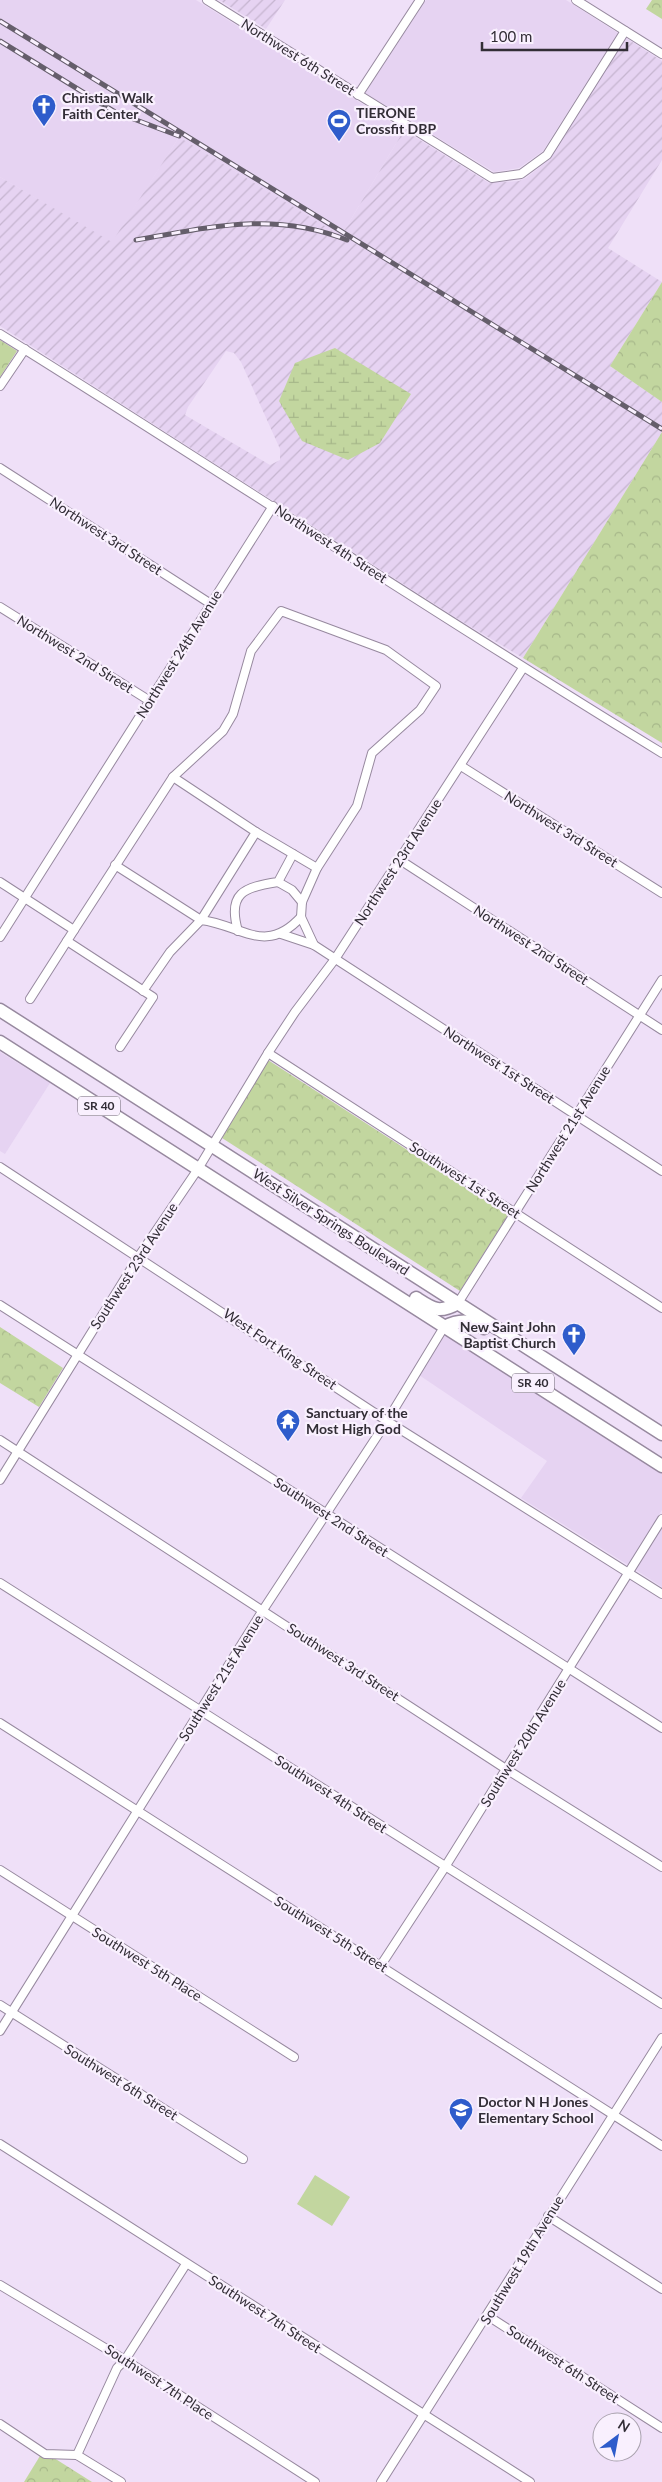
<svg xmlns="http://www.w3.org/2000/svg" width="662" height="2482" font-family="Lato,sans-serif">
	<defs>
		<pattern id="industrial-furrows" width="10" height="10" patternUnits="userSpaceOnUse" patternTransform="scale(1.25)"><rect width="10" height="10" fill="#e6d3f2"/><path d="M-1 1l2-2M0 10L10 0M9 11l2-2" fill="none" stroke="#c6b5d0"/></pattern>
		<pattern id="forest-crowns" width="20" height="18" patternUnits="userSpaceOnUse" patternTransform="scale(1.25)"><rect width="20" height="18" fill="#c2d69f"/><path d="M2 6a3 3 0 1 1 6 0M12 15a3 3 0 1 1 6 0" fill="none" stroke="#a7b88a"/></pattern>
		<pattern id="wetland-marsh" width="20" height="14" patternUnits="userSpaceOnUse" patternTransform="scale(1.25)"><rect width="20" height="14" fill="#c2d69f"/><path d="M1 5h8M5 5V1M11 12h8M15 12V8" fill="none" stroke="#a7b88a"/></pattern>
	</defs>
	<rect width="100%" height="100%" fill="#efe0f8"/>
	<g fill="#e6d3f2">
		<path d="M 0,0 L 196,0 L 404,130 L 341,236 L 179,137 L 112,243 L 0,177 Z"/>
		<path d="M 426,0 L 566,0 L 618,33 L 543,151 L 519,168 L 494,172 L 365,93 Z"/>
		<path d="M 0,1052 L 50,1083 L 5,1154 L 0,1151 Z"/>
		<path d="M 444,1333 L 662,1473 L 662,1510 L 628,1565 L 521,1498 L 547,1461 L 416,1373 Z"/>
		<path d="M 662,1528 L 662,1587 L 636,1570 Z"/>
	</g>
	<g fill="url(#industrial-furrows)" fill-rule="evenodd">
		<path d="M 219,0 L 285,0 L 266,29 Z"/>
		<path d="M 626,38 L 662,61 L 662,160 L 608,248 L 662,282 L 610,366 L 662,402 L 662,432 L 523,658 L 458,619 L 0,326 L 0,177 L 112,242 L 179,137 L 341,236 L 404,130 L 489,183 L 519,181 L 526,178 L 551,158 ZM 226,351 L 234,353 L 241,362 L 280,449 L 280,460 L 270,465 L 185,415 L 188,407 Z"/>
	</g>
	<g fill="url(#forest-crowns)">
		<path d="M 652,0 L 662,0 L 662,19 L 646,9 Z"/>
		<path d="M 662,282 L 662,402 L 610,366 Z"/>
		<path d="M 0,340 L 17,351 L 0,377 Z"/>
		<path d="M 662,432 L 662,743 L 523,658 Z"/>
		<path d="M 268,1060 L 508,1215 L 460,1291 L 222,1138 Z"/>
		<path d="M 0,1327 L 63,1368 L 39,1407 L 0,1383 Z"/>
		<path d="M 43,2451 L 92,2482 L 24,2482 Z"/>
	</g>
	<path fill="url(#wetland-marsh)" d="M 335,348 L 411,394 L 380,443 L 348,460 L 302,441 L 279,401 L 295,363 Z"/>
	<path fill="#c2d69f" d="M 315,2175 L 350,2197 L 332,2226 L 297,2204 Z"/>
	<g fill="none" stroke-linecap="round" stroke-linejoin="round">
		<defs>
			<g id="street">
				<path d="M 207,0 L 492,178 L 521,174 L 547,155 L 625,31"/>
				<path d="M 576,0 L 662,54"/>
				<path d="M 358,95 L 420,0"/>
				<path d="M 0,334 C 222,472 439,617 662,753"/>
				<path d="M 0,386 L 25,349"/>
				<path d="M 0,468 L 211,604"/>
				<path d="M 0,607 L 150,701"/>
				<path d="M 461,766 L 662,893"/>
				<path d="M 256,832 L 317,868"/>
				<path d="M 400,860 L 662,1030"/>
				<path d="M 115,865 L 201,920 L 256,832 L 173,777"/>
				<path d="M 0,882 L 74,930 L 30,999"/>
				<path d="M 278,882 L 292,890 L 302,902"/>
				<path d="M 74,930 L 173,777 L 223,731 L 233,714 L 251,651 L 281,611 L 386,650 L 436,686 L 420,710 L 372,753 L 357,806 L 317,868 L 302,902 L 301,917 L 314,945"/>
				<path d="M 238,931 C 227,893 244,887 278,882 L 293,854"/>
				<path d="M 281,934 L 314,945 L 662,1171"/>
				<path d="M 0,937 L 273,506"/>
				<path d="M 67,941 L 153,997 L 120,1047"/>
				<path d="M 143,991 L 170,952 L 201,920 C 242,925 265,956 301,917"/>
				<path d="M 268,1053 L 662,1308"/>
				<path d="M 0,1167 L 387,1421 L 662,1594"/>
				<path d="M 458,1303 L 662,980"/>
				<path d="M 0,1305 L 662,1728"/>
				<path d="M 0,1440 L 506,1769 L 662,1867"/>
				<path d="M 0,1480 L 139,1256 L 198,1169 L 268,1053 L 295,1012 L 335,959 L 523,668"/>
				<path d="M 0,1583 L 662,2004"/>
				<path d="M 0,1723 L 662,2146"/>
				<path d="M 0,1870 L 294,2057"/>
				<path d="M 381,1965 L 445,1867 L 662,1519"/>
				<path d="M 0,2005 L 243,2159"/>
				<path d="M 0,2031 L 263,1610 L 387,1421 L 444,1327"/>
				<path d="M 0,2144 L 530,2482"/>
				<path d="M 548,2216 L 662,2289"/>
				<path d="M 0,2285 L 125,2360 L 315,2482"/>
				<path d="M 488,2316 L 662,2428"/>
				<path d="M 0,2424 L 45,2454 L 77,2455 L 121,2482"/>
				<path d="M 77,2455 L 117,2368 L 125,2360 L 186,2264"/>
				<path d="M 381,2482 L 662,2038"/>
			</g>
			<g id="primary">
				<path d="M 0,1010 L 662,1434"/>
				<path d="M 0,1042 L 662,1466"/>
				<path d="M 416,1298 C 433,1309 439,1314 458,1303"/>
				<path d="M 444,1327 C 458,1320 470,1319 484,1328"/>
			</g>
		</defs>
		<use href="#street" stroke="#97899f" stroke-width="10"/>
		<use href="#primary" stroke="#97899f" stroke-width="15"/>
		<use href="#street" stroke="#fff" stroke-width="8"/>
		<use href="#primary" stroke="#fff" stroke-width="12"/>
		<defs>
			<g id="rail">
				<path d="M 0,21 L 662,429"/>
				<path d="M 0,41 L 115,112 L 179,136"/>
				<path d="M 136,240 C 210,227 274,211 347,240"/>
			</g>
		</defs>
		<use href="#rail" stroke="#655e6b" stroke-width="5"/>
		<use href="#rail" stroke="#f9f0fe" stroke-width="3" stroke-dasharray="9" stroke-linecap="butt"/>
	</g>
	<defs>
		<symbol id="church-pin" viewBox="-11 -11 22 30"><path d="M0 17L-7.5 6A9.5 9.5 0 1 1 7.5 6Z" fill="#2e5ccb" stroke="#f9f0fe"/><path d="M-1.2-6h2.4v3.5h3.3v2.4h-3.3V6h-2.4V-.1h-3.3v-2.4h3.3Z" fill="#fff"/></symbol>
		<symbol id="stadium-pin" viewBox="-11 -11 22 30"><path d="M0 17L-7.5 6A9.5 9.5 0 1 1 7.5 6Z" fill="#2e5ccb" stroke="#f9f0fe"/><path d="M0-5a6.5 5 0 1 0 0 10a6.5 5 0 1 0 0-10ZM-3.5-1.8h7v3.6h-7Z" fill="#fff"/></symbol>
		<symbol id="temple-pin" viewBox="-11 -11 22 30"><path d="M0 17L-7.5 6A9.5 9.5 0 1 1 7.5 6Z" fill="#2e5ccb" stroke="#f9f0fe"/><path d="M0-6L5-2H3V0L6.5 2.5H4V6H1.5V3h-3V6H-4V2.5H-6.5L-3 0V-2H-5Z" fill="#fff"/></symbol>
		<symbol id="school-pin" viewBox="-11 -11 22 30"><path d="M0 17L-7.5 6A9.5 9.5 0 1 1 7.5 6Z" fill="#2e5ccb" stroke="#f9f0fe"/><path d="M0-5L7-2L0 1L-7-2ZM-4 1L0 2.5L4 1V4Q0 6-4 4Z" fill="#fff"/></symbol>
	</defs>
	<g fill-rule="evenodd">
		<use href="#church-pin" x="30" y="92" width="28" height="38"/>
		<use href="#stadium-pin" x="325" y="107" width="28" height="38"/>
		<use href="#church-pin" x="560" y="1321" width="28" height="38"/>
		<use href="#temple-pin" x="274" y="1407" width="28" height="38"/>
		<use href="#school-pin" x="447" y="2096" width="28" height="38"/>
	</g>
	<g text-anchor="middle" stroke-width="4.5" stroke-linejoin="round" paint-order="stroke">
		<g fill="#f9f0fe" stroke="#6e6872" stroke-width="1">
			<rect x="78" y="1096.5" width="42" height="19" rx="4"/>
			<rect x="512" y="1373.5" width="42" height="19" rx="4"/>
		</g>
		<g font-size="12" font-weight="bold" fill="#322d36">
			<text x="99" y="1110">SR 40</text>
			<text x="533" y="1387">SR 40</text>
		</g>
		<g font-size="14" fill="#322d36" stroke="#f9f0fe">
			<text transform="translate(298 57) rotate(32)" y="5">Northwest 6th Street</text>
			<text transform="translate(106 536) rotate(33)" y="5">Northwest 3rd Street</text>
			<text transform="translate(331 544) rotate(33)" y="5">Northwest 4th Street</text>
			<text transform="translate(75 654) rotate(32)" y="5">Northwest 2nd Street</text>
			<text transform="translate(179 654) rotate(-58)" y="5">Northwest 24th Avenue</text>
			<text transform="translate(561 829) rotate(32)" y="5">Northwest 3rd Street</text>
			<text transform="translate(398 862) rotate(-57)" y="5">Northwest 23rd Avenue</text>
			<text transform="translate(531 945) rotate(33)" y="5">Northwest 2nd Street</text>
			<text transform="translate(499 1065) rotate(33)" y="5">Northwest 1st Street</text>
			<text transform="translate(568 1129) rotate(-58)" y="5">Northwest 21st Avenue</text>
			<text transform="translate(465 1180) rotate(33)" y="5">Southwest 1st Street</text>
			<text transform="translate(331 1222) rotate(33)" y="5">West Silver Springs Boulevard</text>
			<text transform="translate(134 1266) rotate(-57)" y="5">Southwest 23rd Avenue</text>
			<text transform="translate(280 1349) rotate(34)" y="5">West Fort King Street</text>
			<text transform="translate(331 1517) rotate(33)" y="5">Southwest 2nd Street</text>
			<text transform="translate(343 1662) rotate(33)" y="5">Southwest 3rd Street</text>
			<text transform="translate(221 1678) rotate(-58)" y="5">Southwest 21st Avenue</text>
			<text transform="translate(523 1743) rotate(-58)" y="5">Southwest 20th Avenue</text>
			<text transform="translate(331 1794) rotate(33)" y="5">Southwest 4th Street</text>
			<text transform="translate(331 1934) rotate(32)" y="5">Southwest 5th Street</text>
			<text transform="translate(147 1964) rotate(32)" y="5">Southwest 5th Place</text>
			<text transform="translate(121 2082) rotate(32)" y="5">Southwest 6th Street</text>
			<text transform="translate(522 2260) rotate(-59)" y="5">Southwest 19th Avenue</text>
			<text transform="translate(265 2314) rotate(33)" y="5">Southwest 7th Street</text>
			<text transform="translate(563 2364) rotate(33)" y="5">Southwest 6th Street</text>
			<text transform="translate(159 2382) rotate(33)" y="5">Southwest 7th Place</text>
		</g>
		<g font-size="14" font-weight="bold" fill="#322d36" stroke="#f9f0fe" text-anchor="start">
			<text x="62" y="103">Christian Walk<tspan x="62" dy="16">Faith Center</tspan></text>
			<text x="356" y="118">TIERONE<tspan x="356" dy="16">Crossfit DBP</tspan></text>
			<text x="556" y="1332" text-anchor="end">New Saint John<tspan x="556" dy="16">Baptist Church</tspan></text>
			<text x="306" y="1418">Sanctuary of the<tspan x="306" dy="16">Most High God</tspan></text>
			<text x="478" y="2107">Doctor N H Jones<tspan x="478" dy="16">Elementary School</tspan></text>
		</g>
	</g>
	<g transform="translate(617 2437) rotate(32)"><circle r="24" fill="#f9f0fe" stroke="#a9a2ae"/>
	<path d="M0-4L9 19L0 12L-9 19Z" fill="#2e5ccb"/>
	<text y="-8" font-size="14" font-weight="bold" text-anchor="middle" fill="#322d36">N</text>
	</g>
	<path d="M482 42v8h145v-8" fill="none" stroke="#322d36" stroke-width="2.5"/>
	<text x="490" y="42" font-size="15" fill="#322d36" stroke="#f9f0fe" stroke-width="4" paint-order="stroke">100 m</text>
</svg>
